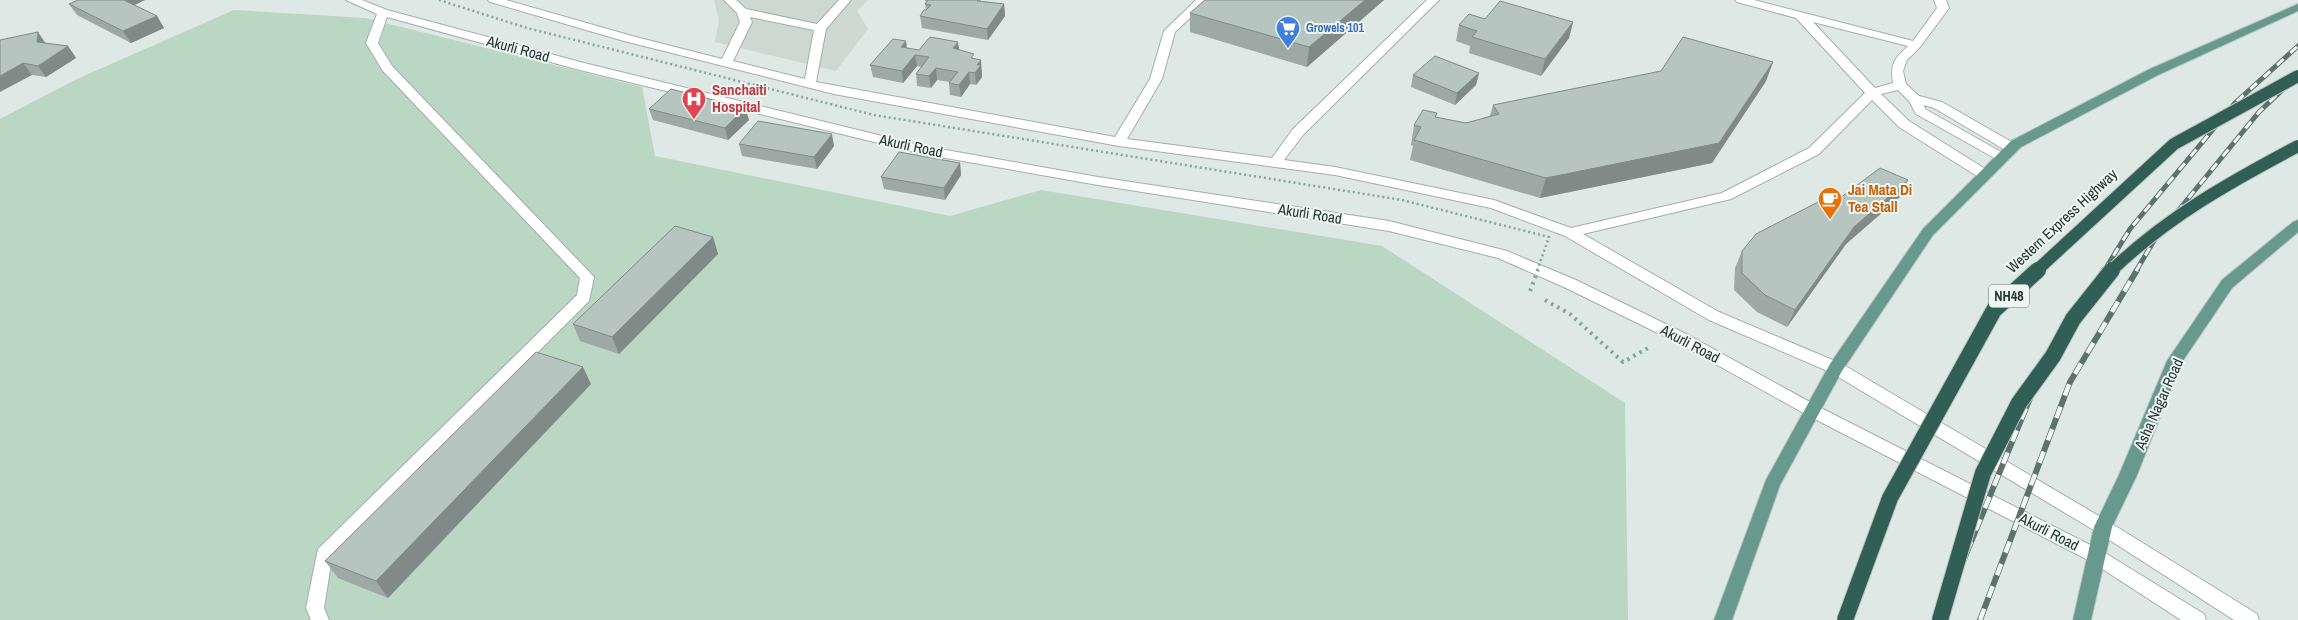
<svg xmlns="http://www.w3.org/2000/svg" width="2298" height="620" font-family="'Archivo Narrow',sans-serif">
	<rect width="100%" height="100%" fill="#dee8e4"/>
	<path fill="#cdd8d3" d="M 714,0 L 868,0 L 857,11 L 868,29 L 836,71 L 715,42 L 719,20 Z"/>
	<path fill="#b9d7c2" d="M 234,10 L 365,18 L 642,87 L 655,156 L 950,216 L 1041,190 L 1382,246 L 1625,403 L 1628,620 L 0,620 L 0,119 L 77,79 Z"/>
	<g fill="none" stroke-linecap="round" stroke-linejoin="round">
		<defs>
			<g id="minor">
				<path d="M 346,0 L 362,0 L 387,10 L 584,63 L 923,146 L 1098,177 L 1389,221 L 1507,251 L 1576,280 L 1686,334 L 1819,407 L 2102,551 L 2204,614 L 2206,620 L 2181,620 L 2090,561 L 1807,415 L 1676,342 L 1566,288 L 1498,258 L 1389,231 L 1098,185 L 923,154 L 576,69 L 387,17 L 378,43 L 392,66 L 594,277 L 589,301 L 332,557 L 324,608 L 329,620 L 311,620 L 306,608 L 318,549 L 577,295 L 580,278 L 383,71 L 366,43 L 377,14 Z"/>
				<path d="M 488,0 L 506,0 L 632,36 L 722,59 L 740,22 L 737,13 L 724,0 L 736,0 L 746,9 L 817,24 L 839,0 L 851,0 L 826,29 L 816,82 L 1115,137 L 1150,79 L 1164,31 L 1196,0 L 1209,0 L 1175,32 L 1162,79 L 1127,139 L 1272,158 L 1293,129 L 1427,0 L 1439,0 L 1303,135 L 1284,160 L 1335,167 L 1494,200 L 1571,228 L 1722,193 L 1809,148 L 1865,93 L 1796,18 L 1737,2 L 1735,0 L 1754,0 L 1913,41 L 1937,8 L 1934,0 L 1946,0 L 1949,8 L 1920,47 L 1907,60 L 1903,71 L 1906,84 L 1919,96 L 1942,102 L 2017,145 L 2019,148 L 2017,151 L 2007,151 L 1934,108 L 1924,105 L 1925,109 L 2010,157 L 2008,160 L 1998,160 L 1916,114 L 1909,101 L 1898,90 L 1881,94 L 1909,121 L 1990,172 L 1992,175 L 1990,178 L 1980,178 L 1899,127 L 1872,100 L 1819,154 L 1731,199 L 1583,234 L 1719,312 L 1842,364 L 2109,522 L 2257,614 L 2259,620 L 2234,620 L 2097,532 L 1830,372 L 1709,320 L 1565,236 L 1491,208 L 1335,175 L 1119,146 L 834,94 L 624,41 L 490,2 ZM 750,17 L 814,30 L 805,79 L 733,61 L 752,22 ZM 1813,22 L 1908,46 C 1894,59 1890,64 1893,83 L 1875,88 Z"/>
			</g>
			<g id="major">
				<path d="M 2298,4 L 2298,11 L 2158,75 L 2021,147 L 1933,235 L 1842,371 L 1780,485 L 1732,620 L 1714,620 L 1766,480 L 1830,364 L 1923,229 L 2011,141 L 2150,69 Z"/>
				<path d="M 2298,220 L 2298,232 L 2232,288 L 2182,362 L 2137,475 L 2112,527 L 2091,620 L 2073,620 L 2094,527 L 2119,475 L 2167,361 L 2222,280 L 2293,222 Z"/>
			</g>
		</defs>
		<use href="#minor" stroke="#a2afab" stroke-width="2"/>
		<use href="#major" stroke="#bdc3c1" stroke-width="2"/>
		<path stroke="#82a89d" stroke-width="4" stroke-dasharray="2.5 4.5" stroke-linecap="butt" d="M 1545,300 L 1570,314 L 1623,362 L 1648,348"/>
		<use href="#minor" fill="#fff" fill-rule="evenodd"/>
		<use href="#major" fill="#67998d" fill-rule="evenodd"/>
		<defs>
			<g id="rail-far1">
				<path d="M 2104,271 L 2130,229 L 2235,103 L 2298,46"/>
				<path d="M 2136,271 L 2155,239 L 2259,112 L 2298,75"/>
			</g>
			<g id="rail">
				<path d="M 1942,620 L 1950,593 L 2042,369 L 2104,270"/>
				<path d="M 1980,620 L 2070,382 L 2137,270"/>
			</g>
		</defs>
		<use href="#rail-far1" stroke="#5c726c" stroke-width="5"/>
		<use href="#rail" stroke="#5c726c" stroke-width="6"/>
		<use href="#rail-far1" stroke="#eef5f2" stroke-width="3" stroke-dasharray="9" stroke-linecap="butt"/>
		<use href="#rail" stroke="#eef5f2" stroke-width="4.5" stroke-dasharray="12" stroke-linecap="butt"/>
		<defs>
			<g id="highway-bridge-far1">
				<path d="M 2036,271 L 2174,144 L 2298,76"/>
				<path d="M 2111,271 C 2167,217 2230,182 2298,146"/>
			</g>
			<g id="highway-bridge">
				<path d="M 1845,620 L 1890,498 L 1994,310 L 2038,270"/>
				<path d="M 1940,620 L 1983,473 L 2019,403 L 2053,356 L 2073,319 L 2112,270"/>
			</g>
		</defs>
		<use href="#highway-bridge-far1" stroke="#bdc3c1" stroke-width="14" stroke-linecap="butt"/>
		<use href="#highway-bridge" stroke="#bdc3c1" stroke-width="18" stroke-linecap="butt"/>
		<path stroke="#82a89d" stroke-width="2.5" stroke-dasharray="2 3" stroke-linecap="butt" d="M 439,0 L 527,28 L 874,115 L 1402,200 L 1549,237 L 1537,271"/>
		<path stroke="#82a89d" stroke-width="4" stroke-dasharray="2.5 4.5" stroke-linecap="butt" d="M 1530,291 L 1538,270"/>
		<use href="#highway-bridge-far1" stroke="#315f56" stroke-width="12"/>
		<use href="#highway-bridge" stroke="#315f56" stroke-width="16"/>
	</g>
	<g fill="#9da9a5">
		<path d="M 78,0 L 145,0 L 134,5 L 157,16 L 164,28 L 131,43 L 77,15 L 69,4 Z"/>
		<path d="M 925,0 L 981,0 L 981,1 L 1004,4 L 1005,16 L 988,40 L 922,28 L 920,16 L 926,10 L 925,4 L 927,2 L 925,1 Z"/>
		<path d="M 1205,0 L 1384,0 L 1307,67 L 1190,32 L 1190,13 Z"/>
		<path d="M 1485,19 L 1573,22 L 1569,38 L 1541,76 L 1469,53 L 1470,46 L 1456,41 L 1459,25 Z"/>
		<path d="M 0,40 L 46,43 L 68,46 L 76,58 L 46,77 L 32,75 Z"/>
		<path d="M 906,41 L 907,48 L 919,50 L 959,50 L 975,59 L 982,71 L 982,77 L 976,85 L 970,84 L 961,97 L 950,95 L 949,83 L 950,82 L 937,80 L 931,88 L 917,86 L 916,74 L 921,67 L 917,66 L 903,83 L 873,77 L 870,65 Z"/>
		<path d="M 1773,62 L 1766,81 L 1712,163 L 1540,198 L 1410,160 L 1413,146 L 1411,145 L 1414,125 L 1437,113 L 1436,117 L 1466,123 L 1490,116 L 1493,105 Z"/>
		<path d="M 1479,73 L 1476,85 L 1455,105 L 1411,87 L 1413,75 Z"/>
		<path d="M 745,108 L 749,120 L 728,140 L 653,120 L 649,109 Z"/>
		<path d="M 739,144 L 834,146 L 817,169 L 742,156 Z"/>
		<path d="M 960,163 L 961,175 L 945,200 L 884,189 L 881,177 Z"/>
		<path d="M 1900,197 L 1846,244 L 1787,327 L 1757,312 L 1734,290 L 1735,268 L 1742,251 L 1828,207 Z"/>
		<path d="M 713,237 L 718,254 L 619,354 L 580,341 L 573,324 Z"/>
		<path d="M 591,384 L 388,598 L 338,578 L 325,561 Z"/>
	</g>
	<g fill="#808a86">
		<path d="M 120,0 L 145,0 L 126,9 Z"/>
		<path d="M 1365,0 L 1384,0 L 1307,67 L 1309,47 Z"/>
		<path d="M 1004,4 L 1005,16 L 988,40 L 987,29 Z"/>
		<path d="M 157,16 L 164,28 L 131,43 L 123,31 Z"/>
		<path d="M 1573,22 L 1569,38 L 1541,76 L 1545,59 Z"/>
		<path d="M 38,32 L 46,44 L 37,42 Z"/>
		<path d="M 906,41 L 907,53 L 901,47 Z"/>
		<path d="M 958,42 L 960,54 L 953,48 Z"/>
		<path d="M 68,46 L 76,58 L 46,77 L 38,66 Z"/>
		<path d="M 915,55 L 917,66 L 903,83 L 902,71 Z"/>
		<path d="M 981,60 L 982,77 L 976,85 L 975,73 L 977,65 Z"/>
		<path d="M 1773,62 L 1766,81 L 1712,163 L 1540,198 L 1546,178 Z"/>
		<path d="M 23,63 L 32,75 L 0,92 L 0,76 Z"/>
		<path d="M 936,68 L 937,80 L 931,88 L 929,76 Z"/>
		<path d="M 969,72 L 970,84 L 961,97 L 959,85 Z"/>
		<path d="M 1479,73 L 1476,85 L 1455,105 L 1457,93 Z"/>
		<path d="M 745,108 L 749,120 L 728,140 L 725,128 Z"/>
		<path d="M 832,134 L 834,146 L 817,169 L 814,157 Z"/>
		<path d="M 960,163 L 961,175 L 945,200 L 944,188 Z"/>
		<path d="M 1908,180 L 1900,197 L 1846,244 L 1787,327 L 1795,310 L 1854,227 Z"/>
		<path d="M 713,237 L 718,254 L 619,354 L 612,337 Z"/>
		<path d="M 583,367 L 591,384 L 388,598 L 376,581 Z"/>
	</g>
	<g fill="#b7c5c0" stroke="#808a86">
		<path d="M 78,0 L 124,0 L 157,16 L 123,31 L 69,4 Z"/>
		<path d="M 928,0 L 978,0 L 977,1 L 1004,4 L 987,29 L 920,16 L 924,10 L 926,10 L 931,5 L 925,4 Z"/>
		<path d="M 1205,0 L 1365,0 L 1309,47 L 1190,13 Z"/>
		<path d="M 1500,1 L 1573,22 L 1545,59 L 1472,37 L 1477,31 L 1459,25 L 1469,14 L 1485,19 Z"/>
		<path d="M 38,32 L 37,42 L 68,46 L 38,66 L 23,63 L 0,76 L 0,40 Z"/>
		<path d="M 930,37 L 958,42 L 953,48 L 974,54 L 971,58 L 981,60 L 977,65 L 981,65 L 975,73 L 969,72 L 959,85 L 949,83 L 958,72 L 936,68 L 929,76 L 916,74 L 929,57 L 915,55 L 902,71 L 870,65 L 893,39 L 906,41 L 901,47 L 919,50 Z"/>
		<path d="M 1683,37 L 1773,62 L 1719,143 L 1546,178 L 1414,140 L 1421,127 L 1414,125 L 1423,110 L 1437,113 L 1435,117 L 1466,123 L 1499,114 L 1493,105 L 1661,71 Z"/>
		<path d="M 1435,56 L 1479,73 L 1457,93 L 1413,75 Z"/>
		<path d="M 671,89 L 745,108 L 725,128 L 649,109 Z"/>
		<path d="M 758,121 L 832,134 L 814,157 L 739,144 Z"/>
		<path d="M 899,152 L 960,163 L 944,188 L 881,177 Z"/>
		<path d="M 1880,168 L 1908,180 L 1854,227 L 1795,310 L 1765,295 L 1742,273 L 1742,251 L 1756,234 L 1818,202 L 1828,207 Z"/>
		<path d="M 675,226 L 713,237 L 612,337 L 573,324 Z"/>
		<path d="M 536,352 L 583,367 L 376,581 L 325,561 Z"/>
	</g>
	<defs>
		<symbol id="supermarket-pin" viewBox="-11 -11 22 30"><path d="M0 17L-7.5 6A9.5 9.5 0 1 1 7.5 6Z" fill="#3f7fe0" stroke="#eef5f2"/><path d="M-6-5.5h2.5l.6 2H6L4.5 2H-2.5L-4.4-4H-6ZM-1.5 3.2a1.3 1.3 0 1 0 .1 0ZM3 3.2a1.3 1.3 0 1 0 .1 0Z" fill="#fff"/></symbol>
		<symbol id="hospital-pin" viewBox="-11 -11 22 30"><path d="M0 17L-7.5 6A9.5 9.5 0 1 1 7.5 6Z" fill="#e0444e" stroke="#eef5f2"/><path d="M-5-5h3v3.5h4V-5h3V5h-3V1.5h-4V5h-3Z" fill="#fff"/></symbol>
		<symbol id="cafe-pin" viewBox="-11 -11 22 30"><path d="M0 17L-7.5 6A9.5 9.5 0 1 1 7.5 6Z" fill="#e8710a" stroke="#eef5f2"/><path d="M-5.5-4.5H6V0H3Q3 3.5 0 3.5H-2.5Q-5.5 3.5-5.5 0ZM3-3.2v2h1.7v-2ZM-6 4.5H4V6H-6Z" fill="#fff"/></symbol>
	</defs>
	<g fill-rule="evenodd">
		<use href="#supermarket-pin" x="1274" y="14" width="28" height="38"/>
		<use href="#hospital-pin" x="680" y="85" width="28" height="38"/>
		<use href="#cafe-pin" x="1816" y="185" width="28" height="38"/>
	</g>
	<g text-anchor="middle" stroke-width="4" stroke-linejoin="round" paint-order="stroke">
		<g font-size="12" font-weight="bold" fill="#366cbe" stroke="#eef5f2" text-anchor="start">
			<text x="1306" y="32">Growels 101</text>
		</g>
		<rect fill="#eef5f2" stroke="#5f6f6b" stroke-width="1" x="1989" y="284.5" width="40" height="23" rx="4"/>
		<g font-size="14" font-weight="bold" fill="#223631">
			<text x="2009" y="301">NH48</text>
		</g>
		<g font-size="15" fill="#223631" stroke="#eef5f2">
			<text transform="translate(518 49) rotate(15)" y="5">Akurli Road</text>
			<text transform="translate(911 146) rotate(12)" y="5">Akurli Road</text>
			<text transform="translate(1310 214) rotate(9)" y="5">Akurli Road</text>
			<text transform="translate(2062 221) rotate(-43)" y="5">Western Express Highway</text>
			<text transform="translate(1690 344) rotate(28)" y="5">Akurli Road</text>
			<text transform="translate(2159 404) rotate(-66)" y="5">Asha Nagar Road</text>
			<text transform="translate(2049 532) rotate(27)" y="5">Akurli Road</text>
		</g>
		<g font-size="15" font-weight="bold" fill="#be3a42" stroke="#eef5f2" text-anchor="start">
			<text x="712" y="95">Sanchaiti<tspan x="712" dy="17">Hospital</tspan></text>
		</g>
		<g font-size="15" font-weight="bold" fill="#c56008" stroke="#eef5f2" text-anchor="start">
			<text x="1848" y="195">Jai Mata Di<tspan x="1848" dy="17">Tea Stall</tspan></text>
		</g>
	</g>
</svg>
